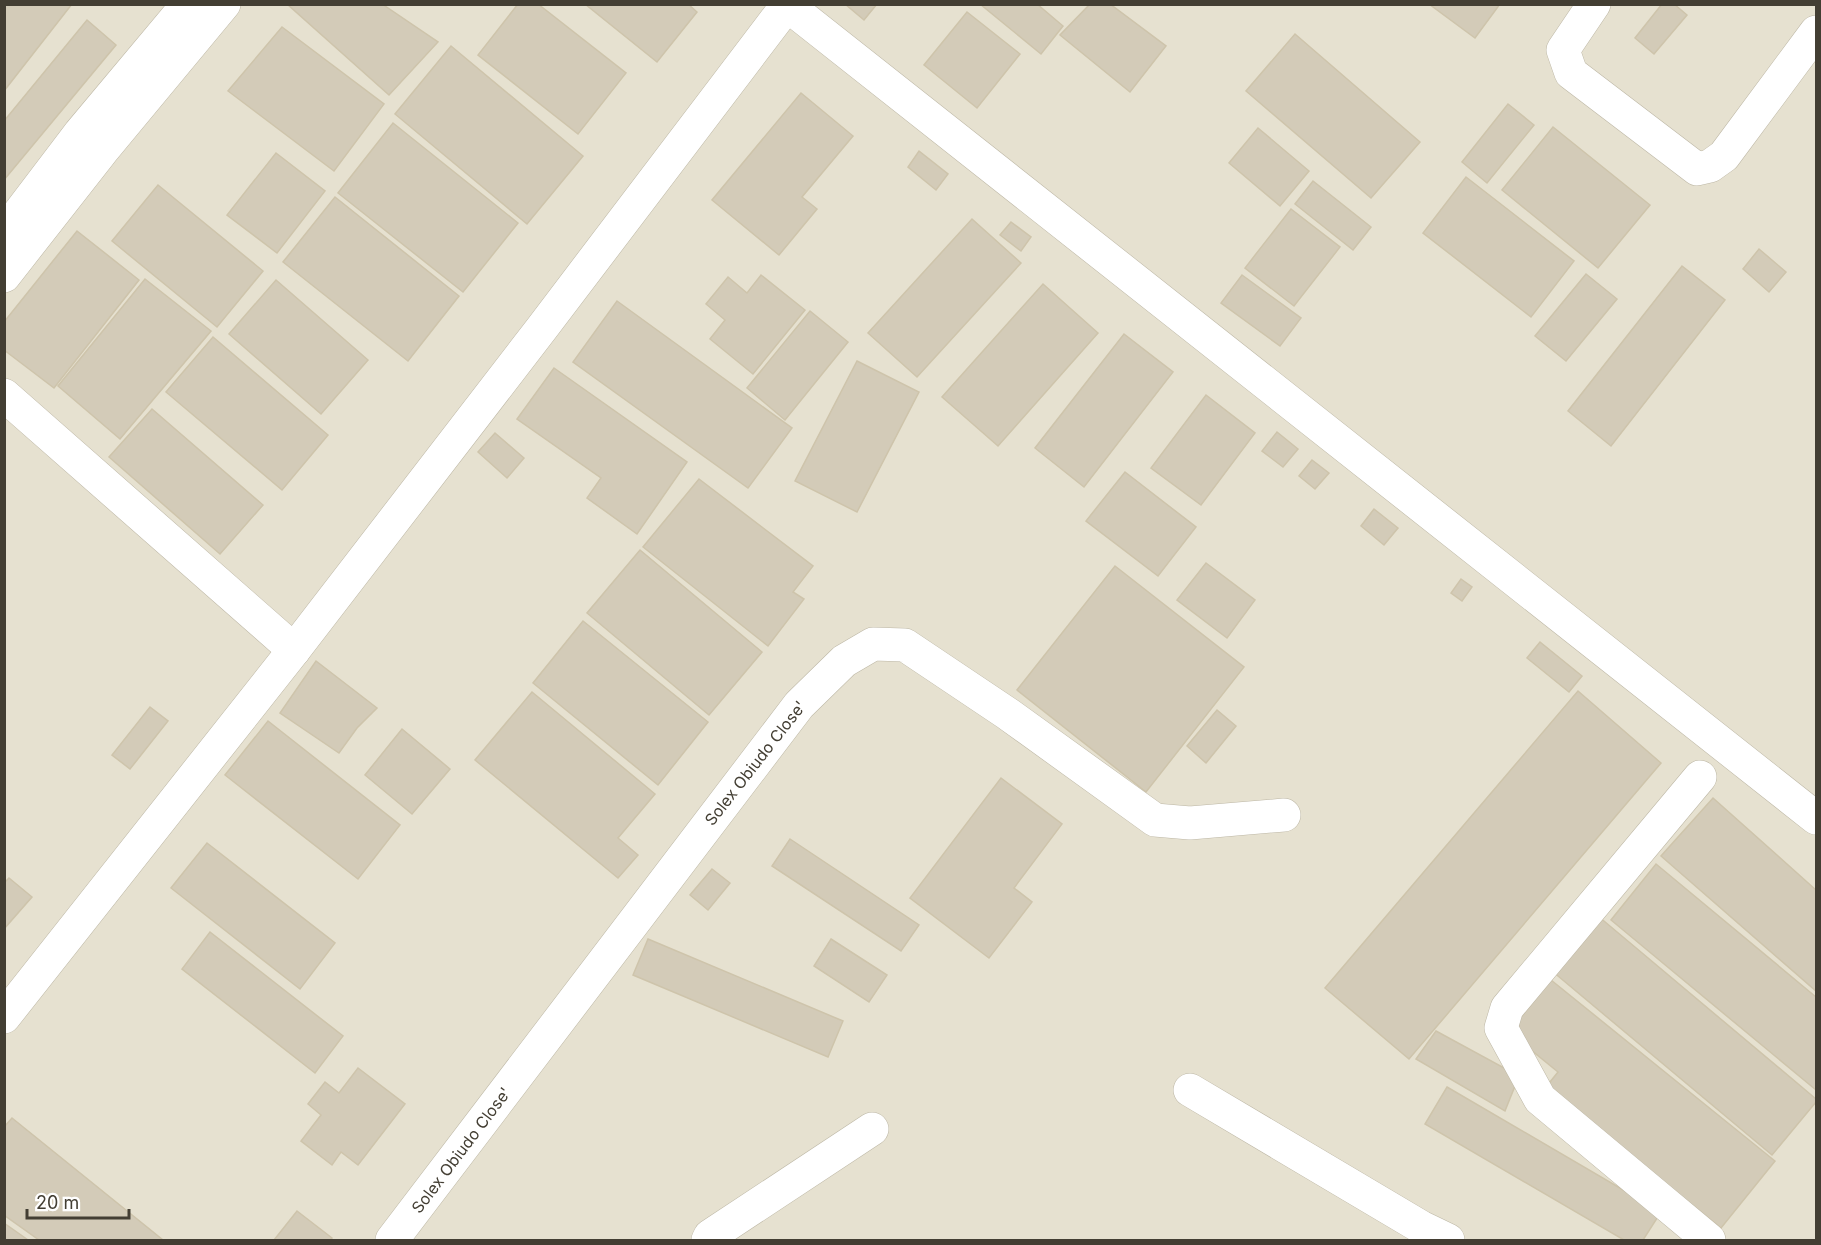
<svg xmlns="http://www.w3.org/2000/svg" width="1821" height="1245" font-family="Inter,sans-serif">
	<rect width="100%" height="100%" fill="#f2efe2"/>
	<rect fill="#e6e1d0" x="5" y="5" width="1811" height="1235"/>
	<g fill="#d3cbb8" stroke="#cec4ab" stroke-width="1.5">
		<path d="M 4,4 L 72,4 L 4,91 Z"/>
		<path d="M 287,4 L 382,4 L 438,42 L 389,95 Z"/>
		<path d="M 518,4 L 538,4 L 626,73 L 578,134 L 478,55 Z"/>
		<path d="M 585,4 L 688,4 L 697,12 L 657,62 Z"/>
		<path d="M 845,4 L 877,4 L 864,20 Z"/>
		<path d="M 980,4 L 1037,4 L 1063,26 L 1041,54 Z"/>
		<path d="M 1090,4 L 1110,4 L 1166,46 L 1130,92 L 1060,35 Z"/>
		<path d="M 1429,4 L 1500,4 L 1475,38 Z"/>
		<path d="M 1662,4 L 1674,4 L 1687,15 L 1654,54 L 1635,38 Z"/>
		<path d="M 967,12 L 1020,54 L 977,108 L 924,65 Z"/>
		<path d="M 87,20 L 116,45 L 4,180 L 4,121 Z"/>
		<path d="M 282,27 L 384,104 L 334,171 L 228,91 Z"/>
		<path d="M 1295,34 L 1420,142 L 1371,198 L 1246,91 Z"/>
		<path d="M 451,46 L 583,156 L 527,224 L 395,114 Z"/>
		<path d="M 801,93 L 853,136 L 802,197 L 817,209 L 779,255 L 712,200 Z"/>
		<path d="M 1508,104 L 1534,125 L 1487,183 L 1462,162 Z"/>
		<path d="M 393,123 L 518,223 L 463,292 L 338,193 Z"/>
		<path d="M 1553,127 L 1650,205 L 1598,268 L 1502,190 Z"/>
		<path d="M 1258,128 L 1309,171 L 1280,206 L 1229,163 Z"/>
		<path d="M 919,151 L 948,174 L 936,190 L 908,167 Z"/>
		<path d="M 276,153 L 325,191 L 277,253 L 227,215 Z"/>
		<path d="M 1466,177 L 1574,261 L 1531,317 L 1423,233 Z"/>
		<path d="M 1313,181 L 1371,227 L 1353,250 L 1295,204 Z"/>
		<path d="M 158,185 L 263,271 L 217,327 L 112,241 Z"/>
		<path d="M 335,197 L 459,296 L 408,361 L 283,262 Z"/>
		<path d="M 1291,209 L 1340,247 L 1294,306 L 1245,268 Z"/>
		<path d="M 972,219 L 1021,263 L 917,377 L 868,333 Z"/>
		<path d="M 1011,222 L 1031,237 L 1021,251 L 1000,235 Z"/>
		<path d="M 77,231 L 139,280 L 54,388 L 4,350 L 4,322 Z"/>
		<path d="M 1759,249 L 1786,272 L 1769,292 L 1743,269 Z"/>
		<path d="M 1682,266 L 1725,300 L 1611,446 L 1568,411 Z"/>
		<path d="M 1586,274 L 1617,299 L 1566,361 L 1535,336 Z"/>
		<path d="M 761,275 L 805,310 L 753,374 L 710,339 L 725,320 L 706,304 L 728,277 L 747,293 Z"/>
		<path d="M 1242,275 L 1301,318 L 1280,346 L 1221,303 Z"/>
		<path d="M 145,279 L 211,331 L 120,439 L 58,386 Z"/>
		<path d="M 276,280 L 368,360 L 321,414 L 229,334 Z"/>
		<path d="M 1043,284 L 1098,333 L 998,446 L 942,397 Z"/>
		<path d="M 617,301 L 792,428 L 748,488 L 573,362 Z"/>
		<path d="M 810,311 L 848,342 L 785,420 L 747,388 Z"/>
		<path d="M 1124,334 L 1173,372 L 1084,487 L 1035,448 Z"/>
		<path d="M 213,337 L 328,435 L 282,490 L 166,392 Z"/>
		<path d="M 857,361 L 919,392 L 857,512 L 795,481 Z"/>
		<path d="M 554,368 L 687,462 L 637,534 L 587,498 L 601,478 L 517,419 Z"/>
		<path d="M 1206,395 L 1255,433 L 1201,505 L 1151,468 Z"/>
		<path d="M 152,409 L 263,505 L 220,554 L 109,457 Z"/>
		<path d="M 1277,432 L 1298,449 L 1283,467 L 1262,451 Z"/>
		<path d="M 495,433 L 524,458 L 507,478 L 478,452 Z"/>
		<path d="M 1312,460 L 1329,473 L 1315,489 L 1299,476 Z"/>
		<path d="M 1125,472 L 1196,527 L 1158,576 L 1086,521 Z"/>
		<path d="M 699,479 L 813,566 L 793,592 L 804,599 L 768,646 L 643,547 Z"/>
		<path d="M 1374,509 L 1398,528 L 1384,545 L 1361,526 Z"/>
		<path d="M 640,550 L 762,652 L 709,715 L 587,613 Z"/>
		<path d="M 1206,563 L 1255,600 L 1227,638 L 1177,600 Z"/>
		<path d="M 1115,566 L 1244,667 L 1146,792 L 1017,690 Z"/>
		<path d="M 1461,579 L 1472,587 L 1462,601 L 1451,593 Z"/>
		<path d="M 583,621 L 708,722 L 658,785 L 533,683 Z"/>
		<path d="M 1540,642 L 1582,676 L 1569,692 L 1527,658 Z"/>
		<path d="M 316,661 L 377,708 L 357,728 L 339,753 L 280,713 Z"/>
		<path d="M 1578,691 L 1661,763 L 1409,1059 L 1325,988 Z"/>
		<path d="M 532,692 L 655,794 L 618,838 L 638,855 L 618,878 L 475,760 Z"/>
		<path d="M 150,707 L 168,721 L 130,769 L 112,755 Z"/>
		<path d="M 1217,710 L 1236,726 L 1206,763 L 1187,746 Z"/>
		<path d="M 268,721 L 400,825 L 358,879 L 225,775 Z"/>
		<path d="M 402,729 L 450,769 L 412,814 L 365,775 Z"/>
		<path d="M 1001,778 L 1062,824 L 1014,888 L 1032,902 L 989,958 L 910,898 Z"/>
		<path d="M 1713,798 L 1816,890 L 1816,991 L 1661,856 Z"/>
		<path d="M 790,839 L 919,925 L 901,951 L 772,866 Z"/>
		<path d="M 207,843 L 335,943 L 300,989 L 171,888 Z"/>
		<path d="M 1656,864 L 1816,997 L 1816,1090 L 1611,920 Z"/>
		<path d="M 712,869 L 730,883 L 708,910 L 690,895 Z"/>
		<path d="M 9,878 L 32,897 L 4,929 L 4,883 Z"/>
		<path d="M 1598,916 L 1816,1099 L 1816,1102 L 1772,1155 L 1552,971 Z"/>
		<path d="M 210,932 L 343,1036 L 315,1073 L 182,969 Z"/>
		<path d="M 648,939 L 843,1021 L 828,1057 L 633,975 Z"/>
		<path d="M 831,939 L 887,975 L 869,1002 L 814,966 Z"/>
		<path d="M 1551,980 L 1775,1161 L 1721,1228 L 1546,1087 L 1558,1072 L 1509,1032 Z"/>
		<path d="M 1436,1031 L 1519,1076 L 1505,1111 L 1416,1059 Z"/>
		<path d="M 358,1068 L 405,1104 L 358,1165 L 341,1152 L 332,1165 L 301,1141 L 321,1115 L 308,1104 L 325,1082 L 339,1093 Z"/>
		<path d="M 1447,1087 L 1661,1212 L 1643,1240 L 1624,1240 L 1425,1124 Z"/>
		<path d="M 12,1118 L 163,1240 L 39,1240 L 4,1215 L 4,1127 Z"/>
		<path d="M 297,1211 L 332,1238 L 330,1240 L 274,1240 Z"/>
		<path d="M 4,1223 L 28,1240 L 4,1240 Z"/>
	</g>
	<g fill="none" stroke-linecap="round" stroke-linejoin="round">
		<defs>
			<g id="minor">
				<path d="M 1594,4 L 1563,50 L 1571,73 L 1697,169 L 1710,166 L 1724,156 L 1816,32"/>
				<path d="M 787,5 L 1816,818"/>
				<path d="M 4,233 L 80,133 L 188,4"/>
				<path d="M 4,276 L 102,151 L 224,4"/>
				<path d="M 4,395 L 294,650"/>
				<path d="M 1700,777 L 1507,1008 L 1501,1028 L 1540,1099 L 1709,1240"/>
				<path d="M 4,1017 L 294,650 L 542,328 L 788,4"/>
				<path d="M 1190,1090 L 1421,1227 L 1448,1240"/>
				<path d="M 392,1240 L 799,705 L 844,661 L 873,644 L 905,645 L 1008,714 L 1155,820 L 1190,823 L 1284,815"/>
				<path d="M 708,1240 L 710,1236 L 872,1129"/>
			</g>
		</defs>
		<use href="#minor" stroke="#bdb7a5" stroke-width="34"/>
		<use href="#minor" stroke="#fff" stroke-width="33"/>
	</g>
	<g text-anchor="middle" stroke-width="4.5" stroke-linejoin="round" paint-order="stroke">
		<g font-size="16" fill="#433e33" stroke="#fff">
			<text transform="translate(755 763) rotate(-52)" y="6">Solex Obiudo Close'</text>
			<text transform="translate(461 1150) rotate(-53)" y="6">Solex Obiudo Close'</text>
		</g>
	</g>
	<rect width="1821" height="1245" fill="none" stroke="#433e33" stroke-width="12"/>
	<path d="M27 1209v9h102v-9" fill="none" stroke="#433e33" stroke-width="3"/>
	<text x="36" y="1209" font-size="18" fill="#433e33" stroke="#ffffff" stroke-width="4.5" paint-order="stroke">20 m</text>
</svg>
